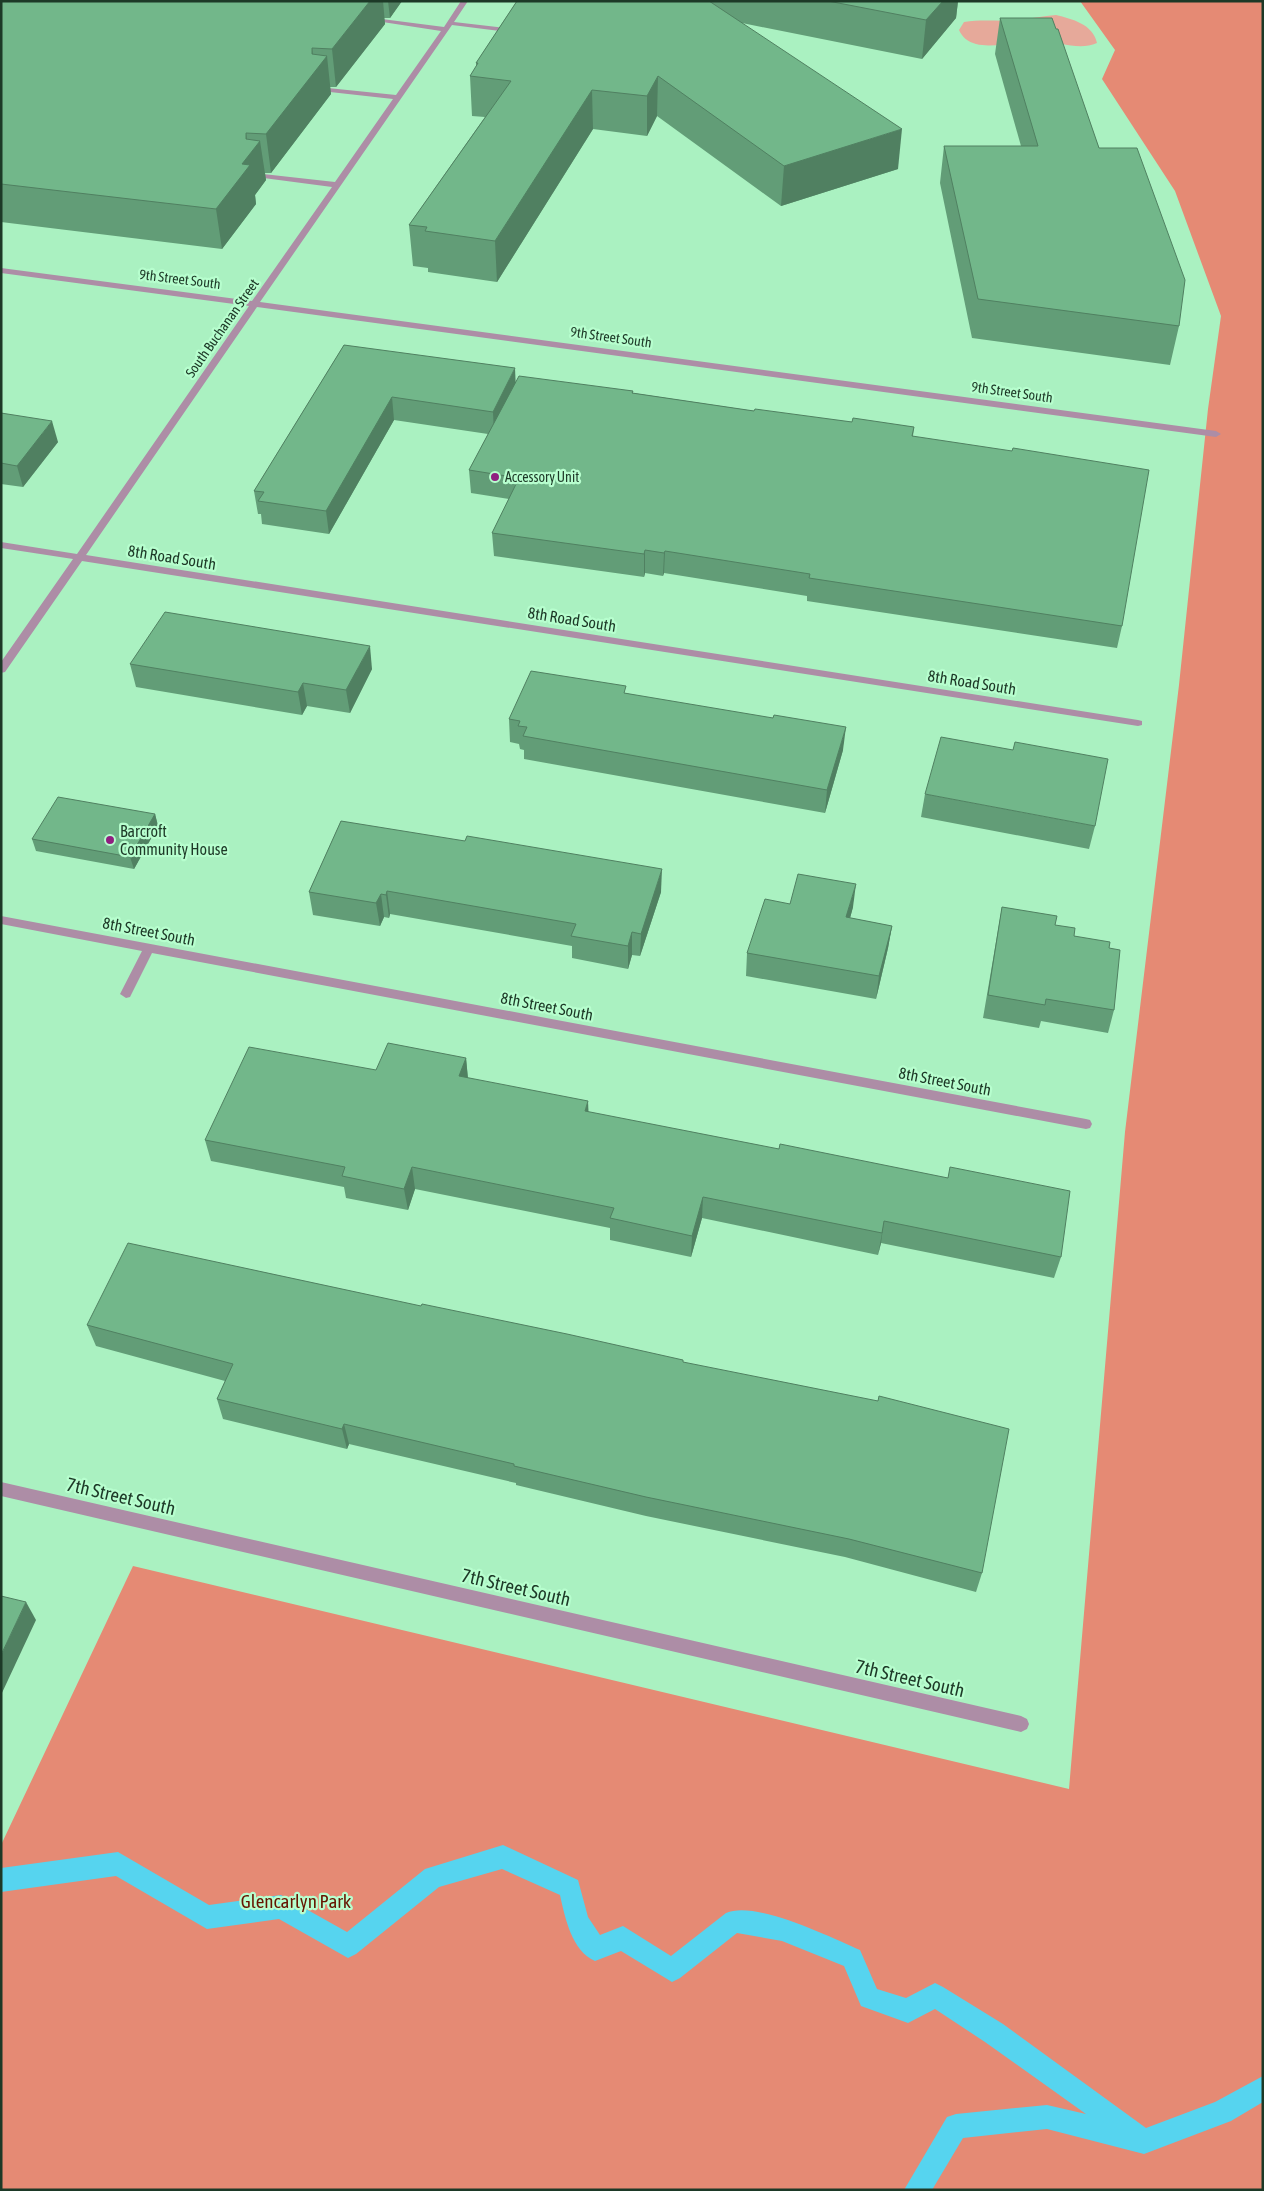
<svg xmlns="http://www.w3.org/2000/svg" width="1264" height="2191" font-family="'Asap Condensed',sans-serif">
	<rect width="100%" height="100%" fill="#aaf1c1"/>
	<path fill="#e6a99a" d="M 1056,15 C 1072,19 1093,24 1097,43 C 1079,51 1060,42 1041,40 C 1020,39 996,49 976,44 C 968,42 962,37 959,30 L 964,22 C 983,19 1001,22 1020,20 C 1032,18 1043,16 1056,15 Z"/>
	<path fill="#e58a74" d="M 1080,1 L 1263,1 L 1263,2190 L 1,2190 L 1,1845 L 133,1566 L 1069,1789 L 1125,1132 L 1179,685 L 1208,409 L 1221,316 L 1175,191 L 1102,79 L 1115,50 Z"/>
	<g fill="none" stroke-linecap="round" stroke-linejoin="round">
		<path fill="#56d4ef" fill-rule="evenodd" d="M 503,1845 L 578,1880 L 588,1917 L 600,1935 L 623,1926 L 671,1956 L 726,1913 C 756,1900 830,1937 860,1950 L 877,1989 L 906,1998 L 935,1983 L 943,1987 L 1003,2024 L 1146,2128 L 1215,2102 L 1263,2076 L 1263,2102 L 1231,2121 L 1144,2154 L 1047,2129 L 963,2138 L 932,2190 L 904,2190 L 947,2117 L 956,2114 L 1047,2105 L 1086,2114 L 985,2042 L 935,2009 L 908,2023 L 861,2006 L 844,1966 L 782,1941 L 737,1933 L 680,1978 L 672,1982 L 621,1951 L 595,1961 C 572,1951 565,1918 560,1895 L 502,1869 L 439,1887 L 356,1954 L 348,1958 L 279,1919 L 207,1929 L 116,1876 L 1,1892 L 1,1868 L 118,1852 L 209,1905 L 281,1895 L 347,1932 L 425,1869 Z"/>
		<g fill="#ad8da6" fill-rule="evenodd">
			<path d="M 461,1 L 468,1 L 454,22 L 515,29 L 519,31 L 515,33 L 452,25 L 260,302 L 1216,431 L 1221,434 L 1216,437 L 257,307 L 86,555 L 1138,720 L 1142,721 L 1142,725 L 1138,726 L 82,561 L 5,672 L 1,673 L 1,662 L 73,559 L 1,548 L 1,542 L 77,554 L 249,306 L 1,273 L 1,268 L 252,301 L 332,187 L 256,177 L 253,177 L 253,173 L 335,182 L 393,99 L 321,91 L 318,91 L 318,87 L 396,95 L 441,31 L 376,21 L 374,20 L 374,18 L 444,27 Z"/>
			<path d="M 1,916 L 1086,1119 L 1090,1120 L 1092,1124 L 1090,1128 L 1086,1129 L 152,953 L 130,997 L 126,998 L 120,994 L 142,951 L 1,924 Z"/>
			<path d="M 1,1482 L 1021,1716 L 1027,1719 L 1029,1724 L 1027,1729 L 1021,1732 L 1,1496 Z"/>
		</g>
	</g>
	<g fill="#629d77">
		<path d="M 1,1 L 402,1 L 390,18 L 384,18 L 385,24 L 336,87 L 330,87 L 331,94 L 271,173 L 265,173 L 266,180 L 255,195 L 256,204 L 222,249 L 1,222 Z"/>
		<path d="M 517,1 L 958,1 L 956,18 L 922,59 L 742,23 L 898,169 L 781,206 L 657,116 L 647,136 L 593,129 L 497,282 L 428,272 L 428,268 L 413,266 L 409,225 L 485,117 L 472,116 L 470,76 L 476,67 L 476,63 Z"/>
		<path d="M 1000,18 L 1056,29 L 1099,148 L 1179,326 L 1170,365 L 972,338 L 940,183 L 944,146 L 1021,146 L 995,54 Z"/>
		<path d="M 344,345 L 516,382 L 633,391 L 633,393 L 754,411 L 852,422 L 914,427 L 913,436 L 1122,626 L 1117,648 L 807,601 L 807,596 L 664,573 L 663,576 L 645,573 L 644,577 L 494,556 L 492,533 L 509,499 L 471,493 L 469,470 L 488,434 L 394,420 L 329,534 L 262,524 L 261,514 L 258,514 L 254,491 Z"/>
		<path d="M 1,413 L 58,442 L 23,487 L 1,484 Z"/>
		<path d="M 130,664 L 372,669 L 350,713 L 307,706 L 302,715 L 136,687 Z"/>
		<path d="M 626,693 L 843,750 L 825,813 L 524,759 L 524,750 L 520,749 L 519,744 L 510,742 L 509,719 Z"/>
		<path d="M 925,794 L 1095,826 L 1089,849 L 921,817 Z"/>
		<path d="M 155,814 L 158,826 L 134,869 L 36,851 L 32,839 Z"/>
		<path d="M 341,821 L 661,892 L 640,956 L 632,955 L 628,969 L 572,958 L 572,946 L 390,914 L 389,918 L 384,917 L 380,926 L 313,915 L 309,892 Z"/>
		<path d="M 790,904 L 853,907 L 850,918 L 892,926 L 888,948 L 876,999 L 746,976 L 747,953 Z"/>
		<path d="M 1002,907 L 1055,925 L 1074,936 L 1109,948 L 1114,1010 L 1108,1033 L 1041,1021 L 1039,1028 L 983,1018 L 998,930 Z"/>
		<path d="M 466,1058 L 468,1078 L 589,1112 L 1061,1257 L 1054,1278 L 881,1243 L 878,1255 L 702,1218 L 691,1257 L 610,1240 L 610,1228 L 415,1189 L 408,1210 L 346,1198 L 344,1187 L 211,1161 L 205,1140 L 376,1070 Z"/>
		<path d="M 87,1325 L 683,1362 L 982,1573 L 976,1592 L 845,1557 L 646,1516 L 516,1485 L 516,1483 L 349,1444 L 347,1449 L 223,1419 L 217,1399 L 225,1381 L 96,1346 Z"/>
	</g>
	<g fill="#508061">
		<path d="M 370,1 L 383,1 L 385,24 L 336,87 L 332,49 Z"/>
		<path d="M 388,1 L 402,1 L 390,18 Z"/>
		<path d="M 943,1 L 958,1 L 956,18 L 922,59 L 926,20 Z"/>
		<path d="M 312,48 L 315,71 L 327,56 L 331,94 L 271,173 L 266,134 L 312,54 Z"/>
		<path d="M 658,76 L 657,116 L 647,136 L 647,96 Z"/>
		<path d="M 592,90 L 593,129 L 497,282 L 495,241 Z"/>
		<path d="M 902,129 L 898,169 L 781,206 L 784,166 Z"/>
		<path d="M 246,133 L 249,155 L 260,141 L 266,180 L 255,195 L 256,204 L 222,249 L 216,209 L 242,164 L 246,139 Z"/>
		<path d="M 515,368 L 516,391 L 494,434 L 493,412 Z"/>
		<path d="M 392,397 L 394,420 L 329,534 L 326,511 Z"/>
		<path d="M 52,421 L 58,442 L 23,487 L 17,466 Z"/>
		<path d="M 645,550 L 645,573 L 644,577 L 644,554 Z"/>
		<path d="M 665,551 L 664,573 L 663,576 L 664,553 Z"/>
		<path d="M 370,646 L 372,669 L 350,713 L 346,690 Z"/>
		<path d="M 303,683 L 307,706 L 302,715 L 298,692 Z"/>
		<path d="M 846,727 L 843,750 L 825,813 L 827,790 Z"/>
		<path d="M 155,814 L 158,826 L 134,869 L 130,857 Z"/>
		<path d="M 662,869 L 661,892 L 640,956 L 641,934 Z"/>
		<path d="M 856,884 L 853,907 L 844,940 L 846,917 Z"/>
		<path d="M 387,891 L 390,914 L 389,918 L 386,895 Z"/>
		<path d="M 381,894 L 384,917 L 380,926 L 376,903 Z"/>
		<path d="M 892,926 L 888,948 L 876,999 L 879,976 Z"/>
		<path d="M 632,932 L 632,955 L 628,969 L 628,946 Z"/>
		<path d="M 466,1058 L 468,1080 L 459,1076 Z"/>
		<path d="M 588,1101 L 589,1123 L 585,1111 Z"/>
		<path d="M 412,1167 L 415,1189 L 408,1210 L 404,1189 Z"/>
		<path d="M 703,1197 L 702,1218 L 691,1257 L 692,1236 Z"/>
		<path d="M 884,1221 L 881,1243 L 878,1255 L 882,1233 Z"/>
		<path d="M 344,1424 L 349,1444 L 347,1449 L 342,1429 Z"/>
		<path d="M 26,1602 L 36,1620 L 1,1695 L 1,1655 Z"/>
	</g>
	<g fill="#72b78a" stroke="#508061">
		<path d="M 1,1 L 370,1 L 332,49 L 312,48 L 312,54 L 327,56 L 266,134 L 246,133 L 246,139 L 260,141 L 242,164 L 250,165 L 216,209 L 1,184 Z"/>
		<path d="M 517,1 L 709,1 L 902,129 L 784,166 L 658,76 L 647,96 L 592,90 L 495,241 L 425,231 L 427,227 L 409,225 L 511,81 L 470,76 L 478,63 L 476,63 Z"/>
		<path d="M 828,1 L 943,1 L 926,20 Z"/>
		<path d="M 1000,18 L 1052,18 L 1056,29 L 1058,29 L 1099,148 L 1137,148 L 1185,280 L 1179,326 L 978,299 L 944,146 L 1038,146 Z"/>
		<path d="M 344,345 L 515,368 L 493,412 L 392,397 L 326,511 L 258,501 L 264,492 L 254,491 Z"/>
		<path d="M 519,376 L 633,391 L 632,393 L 754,411 L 755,409 L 852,422 L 853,418 L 914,427 L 912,436 L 1012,451 L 1013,448 L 1149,470 L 1122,626 L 809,578 L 810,574 L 665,551 L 664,553 L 645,550 L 644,554 L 492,533 L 519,478 L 469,470 Z"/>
		<path d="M 1,413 L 52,421 L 17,466 L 1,463 Z"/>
		<path d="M 165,612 L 370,646 L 346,690 L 303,683 L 298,692 L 130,664 Z"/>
		<path d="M 531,671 L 626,686 L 624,693 L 773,718 L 774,715 L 846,727 L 827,790 L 523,736 L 527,727 L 518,726 L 520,721 L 509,719 Z"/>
		<path d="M 941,737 L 1013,750 L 1015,742 L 1108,759 L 1095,826 L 925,794 Z"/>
		<path d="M 58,797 L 155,814 L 130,857 L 32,839 Z"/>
		<path d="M 341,821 L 465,841 L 467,836 L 662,869 L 641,934 L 632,932 L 628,946 L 571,936 L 576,924 L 387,891 L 386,895 L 381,894 L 376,903 L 309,892 Z"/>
		<path d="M 798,874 L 856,884 L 846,917 L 892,926 L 879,976 L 747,953 L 765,899 L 790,904 Z"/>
		<path d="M 1002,907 L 1057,916 L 1055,925 L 1075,928 L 1074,936 L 1110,942 L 1109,948 L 1120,950 L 1114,1010 L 1046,999 L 1045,1005 L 988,995 Z"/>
		<path d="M 388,1043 L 466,1058 L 459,1076 L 588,1101 L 585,1111 L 779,1149 L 780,1144 L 948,1178 L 950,1167 L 1070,1191 L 1061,1257 L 884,1221 L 882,1233 L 703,1197 L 692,1236 L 610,1218 L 614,1208 L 412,1167 L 404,1189 L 342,1176 L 345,1167 L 205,1140 L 249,1047 L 376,1070 Z"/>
		<path d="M 128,1243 L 421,1306 L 422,1304 L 567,1334 L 683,1360 L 683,1362 L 878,1401 L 879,1396 L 1009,1429 L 982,1573 L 849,1539 L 646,1497 L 514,1466 L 514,1464 L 344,1424 L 342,1429 L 217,1399 L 233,1364 L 87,1325 Z"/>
		<path d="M 1,1596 L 26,1602 L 1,1655 Z"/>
	</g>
	<g fill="#901f80" stroke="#b7fece" stroke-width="2">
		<circle cx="495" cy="477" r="5"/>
		<circle cx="110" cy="840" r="5"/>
	</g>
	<g text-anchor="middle" stroke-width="4.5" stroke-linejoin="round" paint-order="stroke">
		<g font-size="14" fill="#1d3927" stroke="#b7fece">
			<text transform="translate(180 279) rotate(7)" y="5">9th Street South</text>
			<text transform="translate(222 328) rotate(-55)" y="5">South Buchanan Street</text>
			<text transform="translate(611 337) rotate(8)" y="5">9th Street South</text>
			<text transform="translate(1012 392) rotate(8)" y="5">9th Street South</text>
		</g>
		<g font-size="14" fill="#1d3927" stroke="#b7fece" text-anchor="start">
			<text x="505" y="482">Accessory Unit</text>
		</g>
		<g font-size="16" fill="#1d3927" stroke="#b7fece">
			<text transform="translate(172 557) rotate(9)" y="6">8th Road South</text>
			<text transform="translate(572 619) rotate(9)" y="6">8th Road South</text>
			<text transform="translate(972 682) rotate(9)" y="6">8th Road South</text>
			<text transform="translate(149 931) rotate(11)" y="6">8th Street South</text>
			<text transform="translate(547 1006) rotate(11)" y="6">8th Street South</text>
			<text transform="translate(945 1081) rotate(11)" y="6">8th Street South</text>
		</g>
		<g font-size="16" fill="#1d3927" stroke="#b7fece" text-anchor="start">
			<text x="120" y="837">Barcroft<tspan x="120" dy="18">Community House</tspan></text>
		</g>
		<g font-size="19" fill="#1d3927" stroke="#b7fece">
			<text transform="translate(121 1496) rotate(13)" y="7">7th Street South</text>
			<text transform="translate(516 1587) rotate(13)" y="7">7th Street South</text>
			<text transform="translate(910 1678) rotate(13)" y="7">7th Street South</text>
		</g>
		<g font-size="19" fill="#651501" stroke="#b7fece">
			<text x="296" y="1908">Glencarlyn Park</text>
		</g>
	</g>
	<rect width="1264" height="2191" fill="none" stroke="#1d3927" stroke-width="5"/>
</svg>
